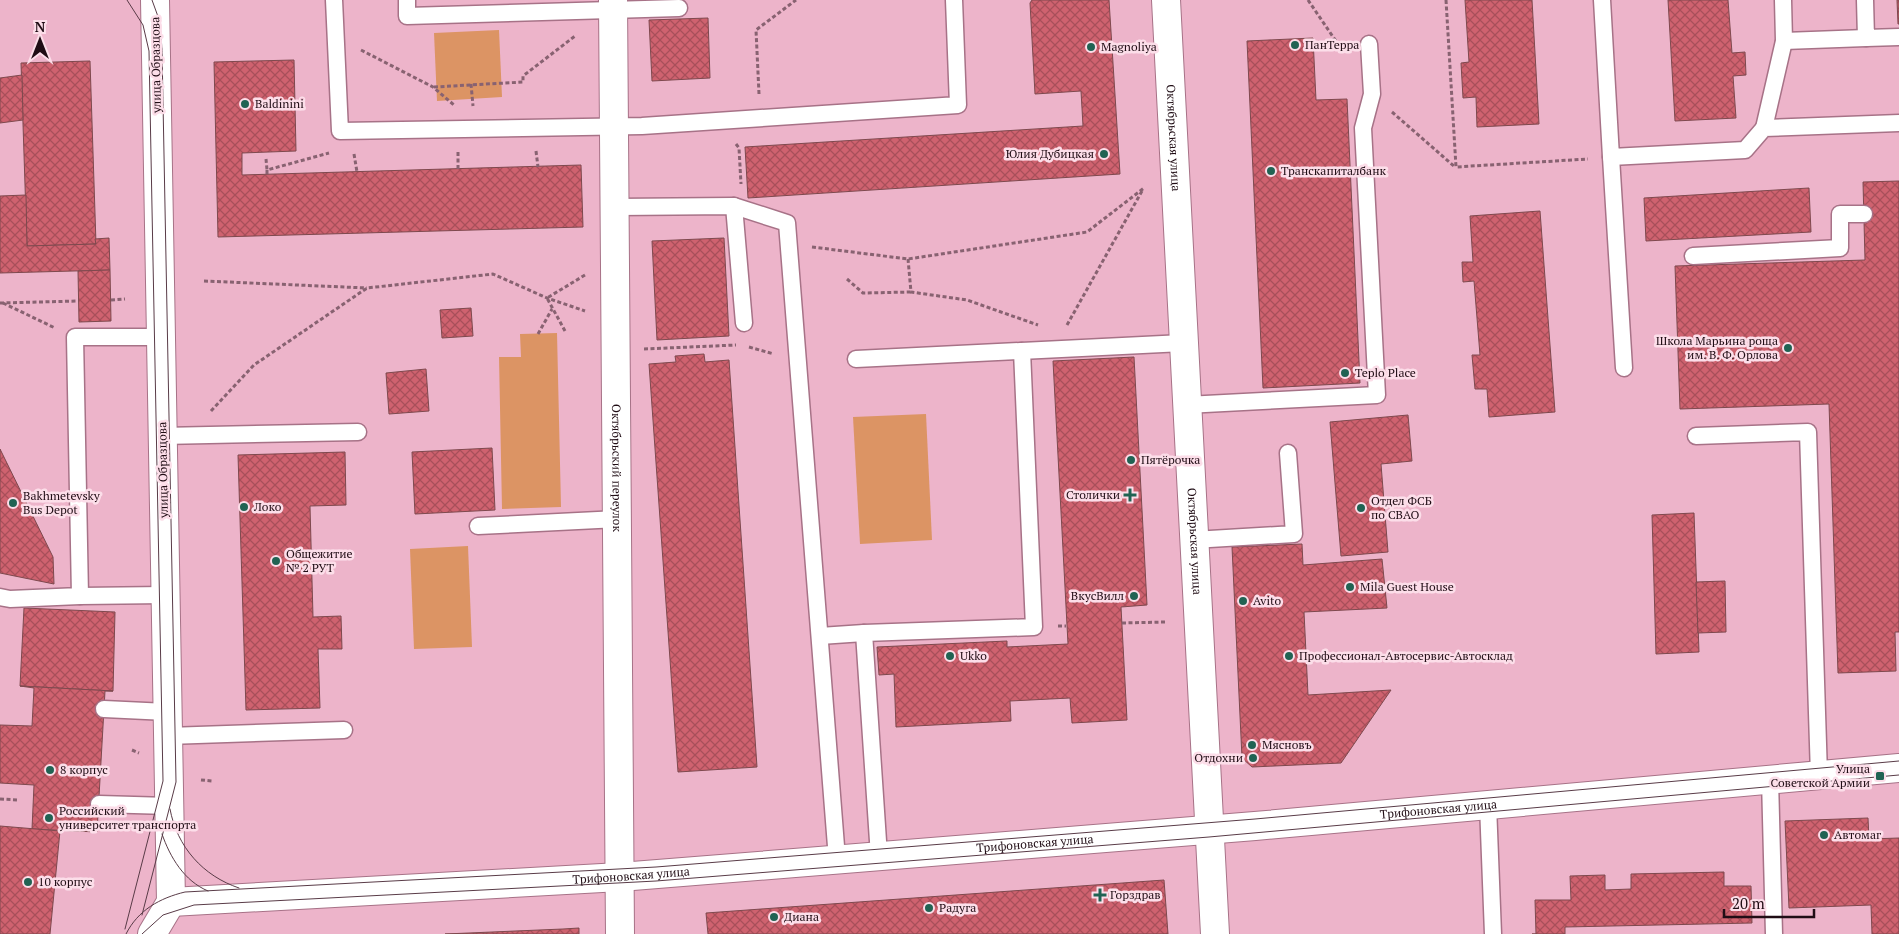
<svg xmlns="http://www.w3.org/2000/svg" width="1899" height="934" font-family="'PT Serif',serif">
	<defs>
		<pattern id="building-cross-hatch" width="8" height="8" patternUnits="userSpaceOnUse" patternTransform="scale(1.25)"><rect width="8" height="8" fill="#cf626f"/><path d="M0 0l8 8M0 8l8-8" fill="none" stroke="#a84f5a"/></pattern>
	</defs>
	<rect width="100%" height="100%" fill="#edb4ca"/>
	<g fill="#dc9464">
		<path d="M 499,30 L 502,97 L 437,101 L 434,33 Z"/>
		<path d="M 557,333 L 561,507 L 502,509 L 499,357 L 521,357 L 520,334 Z"/>
		<path d="M 926,414 L 932,540 L 860,544 L 853,417 Z"/>
		<path d="M 468,546 L 472,647 L 414,649 L 410,549 Z"/>
	</g>
	<g fill="url(#building-cross-hatch)" stroke="#7e494e">
		<path d="M 1032,0 L 1109,0 L 1120,174 L 748,198 L 745,147 L 1083,126 L 1081,91 L 1035,94 L 1030,3 Z"/>
		<path d="M 1465,0 L 1532,0 L 1539,124 L 1477,127 L 1476,97 L 1463,98 L 1461,63 L 1469,62 Z"/>
		<path d="M 1668,0 L 1728,0 L 1732,53 L 1745,52 L 1746,75 L 1733,76 L 1736,118 L 1675,121 Z"/>
		<path d="M 1897,0 L 1899,0 L 1899,24 L 1898,24 Z"/>
		<path d="M 708,18 L 710,78 L 652,81 L 649,20 Z"/>
		<path d="M 1313,38 L 1316,100 L 1347,99 L 1360,383 L 1263,388 L 1247,41 Z"/>
		<path d="M 294,60 L 296,151 L 242,153 L 242,175 L 581,165 L 583,227 L 218,237 L 214,62 Z"/>
		<path d="M 90,61 L 96,244 L 27,246 L 21,63 Z"/>
		<path d="M 22,75 L 23,120 L 0,123 L 0,78 Z"/>
		<path d="M 1899,181 L 1899,632 L 1895,632 L 1896,671 L 1838,673 L 1829,404 L 1680,409 L 1675,266 L 1865,260 L 1863,182 Z"/>
		<path d="M 1809,188 L 1811,232 L 1646,241 L 1644,198 Z"/>
		<path d="M 26,195 L 27,246 L 96,244 L 95,239 L 109,238 L 110,270 L 0,273 L 0,196 Z"/>
		<path d="M 1540,211 L 1555,412 L 1489,417 L 1487,389 L 1475,389 L 1472,355 L 1480,355 L 1474,281 L 1463,282 L 1462,262 L 1473,262 L 1470,216 Z"/>
		<path d="M 724,238 L 729,336 L 657,340 L 652,241 Z"/>
		<path d="M 110,270 L 111,321 L 79,322 L 78,271 Z"/>
		<path d="M 471,308 L 473,336 L 442,338 L 440,310 Z"/>
		<path d="M 704,354 L 705,362 L 729,360 L 757,767 L 678,772 L 649,364 L 676,362 L 675,356 Z"/>
		<path d="M 1134,357 L 1147,605 L 1121,607 L 1127,720 L 1072,723 L 1070,698 L 1010,701 L 1011,721 L 896,727 L 894,674 L 879,675 L 877,647 L 1007,641 L 1007,647 L 1068,644 L 1053,361 Z"/>
		<path d="M 426,369 L 429,411 L 389,414 L 386,373 Z"/>
		<path d="M 1408,415 L 1412,461 L 1381,464 L 1388,552 L 1341,556 L 1330,422 Z"/>
		<path d="M 492,448 L 495,510 L 415,514 L 412,452 Z"/>
		<path d="M 0,449 L 53,557 L 54,584 L 0,573 Z"/>
		<path d="M 345,452 L 346,505 L 310,506 L 313,617 L 341,616 L 342,649 L 318,649 L 320,708 L 246,710 L 238,455 Z"/>
		<path d="M 1694,513 L 1699,652 L 1656,654 L 1652,515 Z"/>
		<path d="M 1302,544 L 1303,565 L 1382,559 L 1387,608 L 1304,612 L 1308,695 L 1391,690 L 1341,763 L 1252,767 L 1242,758 L 1232,547 Z"/>
		<path d="M 1725,581 L 1726,632 L 1698,633 L 1696,582 Z"/>
		<path d="M 24,608 L 115,612 L 113,691 L 20,686 Z"/>
		<path d="M 20,686 L 113,691 L 105,691 L 97,832 L 32,829 L 34,785 L 0,783 L 0,725 L 32,726 L 34,688 Z"/>
		<path d="M 1868,818 L 1869,839 L 1899,838 L 1899,934 L 1872,934 L 1871,905 L 1789,908 L 1785,821 Z"/>
		<path d="M 0,826 L 60,831 L 50,934 L 0,934 Z"/>
		<path d="M 1724,872 L 1724,886 L 1751,886 L 1752,923 L 1565,927 L 1565,934 L 1532,934 L 1536,934 L 1535,900 L 1571,900 L 1570,876 L 1605,875 L 1605,890 L 1631,889 L 1631,874 Z"/>
		<path d="M 1164,880 L 1168,934 L 708,934 L 706,913 Z"/>
		<path d="M 579,928 L 579,934 L 445,934 L 563,929 Z"/>
	</g>
	<g fill="none" stroke-linecap="round" stroke-linejoin="round">
		<defs>
			<g id="lane">
				<path d="M 334,0 L 340,131 L 642,126 L 958,105 L 954,0"/>
				<path d="M 407,0 L 407,16 L 679,8"/>
				<path d="M 1602,0 L 1611,157 L 1745,150 L 1764,128 L 1899,123"/>
				<path d="M 1865,0 L 1866,38 L 1899,37"/>
				<path d="M 1784,41 L 1866,38"/>
				<path d="M 1764,128 L 1784,41 L 1783,0"/>
				<path d="M 1611,157 L 1624,368"/>
				<path d="M 734,206 L 744,323"/>
				<path d="M 616,207 L 734,206 L 787,223 L 837,859"/>
				<path d="M 1693,256 L 1840,248 L 1840,214 L 1864,214"/>
				<path d="M 856,359 L 1183,343"/>
				<path d="M 1186,405 L 1377,395 L 1363,128 L 1372,94 L 1369,44"/>
				<path d="M 162,436 L 358,432"/>
				<path d="M 1696,436 L 1808,432 L 1819,775"/>
				<path d="M 478,526 L 618,519"/>
				<path d="M 1193,540 L 1294,534 L 1288,453"/>
				<path d="M 80,596 L 165,595"/>
				<path d="M 0,597 L 10,599 L 80,596 L 75,337 L 161,337"/>
				<path d="M 820,636 L 864,633"/>
				<path d="M 104,709 L 167,712"/>
				<path d="M 168,736 L 344,730"/>
				<path d="M 1770,779 L 1774,934"/>
				<path d="M 99,804 L 169,806"/>
				<path d="M 1488,805 L 1493,934"/>
				<path d="M 879,856 L 864,633 L 1034,627 L 1022,351"/>
			</g>
			<g id="street">
				<path id="s1" d="M 613,0 L 620,934"/>
			</g>
			<g id="secondary">
				<path id="s2" d="M 1166,0 L 1215,934"/>
				<path id="s3" d="M 171,902 L 620,877 L 1255,826 L 1899,768"/>
				<path d="M 152,934 L 171,902 L 155,0"/>
			</g>
		</defs>
		<use href="#lane" stroke="#a77287" stroke-width="19"/>
		<use href="#street" stroke="#a77287" stroke-width="30"/>
		<use href="#secondary" stroke="#a77287" stroke-width="30"/>
		<g stroke="#886271" stroke-width="3" stroke-dasharray="4 2.5" stroke-linecap="butt">
			<path d="M 1308,0 L 1344,53"/>
			<path d="M 1446,0 L 1456,167 L 1588,159"/>
			<path d="M 361,50 L 433,87 L 454,105"/>
			<path d="M 471,84 L 473,106"/>
			<path d="M 434,87 L 523,82 L 523,76 L 575,36"/>
			<path d="M 759,94 L 756,30 L 796,0"/>
			<path d="M 1392,112 L 1455,167"/>
			<path d="M 736,144 L 739,148 L 741,184"/>
			<path d="M 536,151 L 538,167"/>
			<path d="M 354,154 L 357,172"/>
			<path d="M 266,159 L 267,170"/>
			<path d="M 458,169 L 458,151"/>
			<path d="M 267,174 L 267,170 L 329,153"/>
			<path d="M 812,247 L 908,259 L 1087,232 L 1144,188"/>
			<path d="M 908,259 L 911,292 L 967,300 L 1038,325"/>
			<path d="M 847,279 L 863,293 L 911,292"/>
			<path d="M 204,281 L 367,288"/>
			<path d="M 111,300 L 125,299"/>
			<path d="M 0,303 L 78,301"/>
			<path d="M 3,303 L 55,328"/>
			<path d="M 1067,325 L 1142,191"/>
			<path d="M 565,331 L 547,298 L 585,275"/>
			<path d="M 538,334 L 552,309"/>
			<path d="M 749,347 L 774,354"/>
			<path d="M 644,349 L 736,345"/>
			<path d="M 211,411 L 254,365 L 367,288 L 493,274 L 547,298 L 585,311"/>
			<path d="M 1122,623 L 1166,622"/>
			<path d="M 1058,626 L 1066,626"/>
			<path d="M 132,750 L 139,753"/>
			<path d="M 201,780 L 212,781"/>
			<path d="M 0,799 L 19,800"/>
		</g>
		<use href="#lane" stroke="#fff" stroke-width="16"/>
		<use href="#street" stroke="#fff" stroke-width="28"/>
		<use href="#secondary" stroke="#fff" stroke-width="28"/>
		<g stroke="#593b47" stroke-width="1">
			<path d="M 170,809 C 177,847 203,876 239,888"/>
			<path d="M 162,834 C 170,857 184,881 208,891"/>
			<path d="M 142,915 L 176,782 L 162,50 L 160,22 L 152,0"/>
			<path d="M 125,929 L 163,781 L 149,51 L 143,25 L 127,0"/>
			<path d="M 126,934 C 138,910 160,898 185,892 L 656,867 L 1255,819 L 1899,761"/>
			<path d="M 142,934 L 163,915 L 194,905 L 656,881 L 1209,837 L 1899,775"/>
		</g>
	</g>
	<g fill="#216353" stroke="#fcdee9" stroke-width="2">
		<circle cx="1295" cy="45" r="5"/>
		<circle cx="1091" cy="47" r="5"/>
		<circle cx="245" cy="104" r="5"/>
		<circle cx="1104" cy="154" r="5"/>
		<circle cx="1271" cy="171" r="5"/>
		<circle cx="1788" cy="348" r="5"/>
		<circle cx="1345" cy="373" r="5"/>
		<circle cx="1131" cy="460" r="5"/>
		<path d="M1127.5 487.5h5v5h5v5h-5v5h-5v-5h-5v-5h5z"/>
		<circle cx="13" cy="503" r="5"/>
		<circle cx="244" cy="507" r="5"/>
		<circle cx="1361" cy="508" r="5"/>
		<circle cx="276" cy="561" r="5"/>
		<circle cx="1350" cy="587" r="5"/>
		<circle cx="1134" cy="596" r="5"/>
		<circle cx="1243" cy="601" r="5"/>
		<circle cx="950" cy="656" r="5"/>
		<circle cx="1289" cy="656" r="5"/>
		<circle cx="1252" cy="745" r="5"/>
		<circle cx="1253" cy="758" r="5"/>
		<circle cx="50" cy="770" r="5"/>
		<rect x="1875" y="771" width="10" height="10" rx="2.5"/>
		<circle cx="49" cy="818" r="5"/>
		<circle cx="1824" cy="835" r="5"/>
		<circle cx="28" cy="882" r="5"/>
		<path d="M1097.5 887.5h5v5h5v5h-5v5h-5v-5h-5v-5h5z"/>
		<circle cx="929" cy="908" r="5"/>
		<circle cx="774" cy="917" r="5"/>
	</g>
	<g text-anchor="middle" stroke-width="5" stroke-linejoin="round" paint-order="stroke">
		<g font-size="12" fill="#200d15" stroke="#fcdee9" text-anchor="start">
			<text x="1305" y="49">ПанТерра</text>
			<text x="1101" y="51">Magnoliya</text>
			<text x="255" y="108">Baldinini</text>
			<text x="1094" y="158" text-anchor="end">Юлия Дубицкая</text>
			<text x="1281" y="175">Транскапиталбанк</text>
			<text x="1778" y="345" text-anchor="end">Школа Марьина роща<tspan x="1778" dy="14">им. В. Ф. Орлова</tspan></text>
			<text x="1355" y="377">Teplo Place</text>
			<text x="1141" y="464">Пятёрочка</text>
			<text x="1120" y="499" text-anchor="end">Столички</text>
			<text x="23" y="500">Bakhmetevsky<tspan x="23" dy="14">Bus Depot</tspan></text>
			<text x="1371" y="505">Отдел ФСБ<tspan x="1371" dy="14">по СВАО</tspan></text>
			<text x="254" y="511">Локо</text>
			<text x="286" y="558">Общежитие<tspan x="286" dy="14">№ 2 РУТ</tspan></text>
			<text x="1360" y="591">Mila Guest House</text>
			<text x="1124" y="600" text-anchor="end">ВкусВилл</text>
			<text x="1253" y="605">Avito</text>
			<text x="960" y="660">Ukko</text>
			<text x="1299" y="660">Профессионал-Автосервис-Автосклад</text>
			<text x="1262" y="749">Мясновъ</text>
			<text x="1243" y="762" text-anchor="end">Отдохни</text>
			<text x="1870" y="773" text-anchor="end">Улица<tspan x="1870" dy="14">Советской Армии</tspan></text>
			<text x="60" y="774">8 корпус</text>
			<text x="59" y="815">Российский<tspan x="59" dy="14">университет транспорта</tspan></text>
			<text x="1834" y="839">Автомаг</text>
			<text x="38" y="886">10 корпус</text>
			<text x="1110" y="899">Горздрав</text>
			<text x="939" y="912">Радуга</text>
			<text x="784" y="921">Диана</text>
		</g>
		<g font-size="12" fill="#200d15" stroke="#fcdee9">
			<text transform="translate(156 65) rotate(-91)" y="4">улица Образцова</text>
			<text dy="4" stroke="none"><textPath href="#s2" startOffset="138">Октябрьская улица</textPath></text>
			<text dy="4" stroke="none"><textPath href="#s1" startOffset="468">Октябрьский переулок</textPath></text>
			<text transform="translate(163 470) rotate(-91)" y="4">улица Образцова</text>
			<text dy="4" stroke="none"><textPath href="#s2" startOffset="542">Октябрьская улица</textPath></text>
			<text dy="4" stroke="none"><textPath href="#s3" startOffset="1271">Трифоновская улица</textPath></text>
			<text dy="4" stroke="none"><textPath href="#s3" startOffset="866">Трифоновская улица</textPath></text>
			<text dy="4" stroke="none"><textPath href="#s3" startOffset="461">Трифоновская улица</textPath></text>
		</g>
	</g>
	<g transform="translate(40 40)" stroke="#fcdee9" stroke-width="4" paint-order="stroke">
	<path d="M0-4L9 19L0 12L-9 19Z" fill="#200d15"/>
	<text y="-8" font-size="14" font-weight="bold" text-anchor="middle" fill="#200d15">N</text>
	</g>
	<path d="M1724 909v8h90v-8" fill="none" stroke="#200d15" stroke-width="2.5"/>
	<text x="1732" y="909" font-size="15" fill="#200d15" stroke="#fcdee9" stroke-width="4" paint-order="stroke">20 m</text>
</svg>
